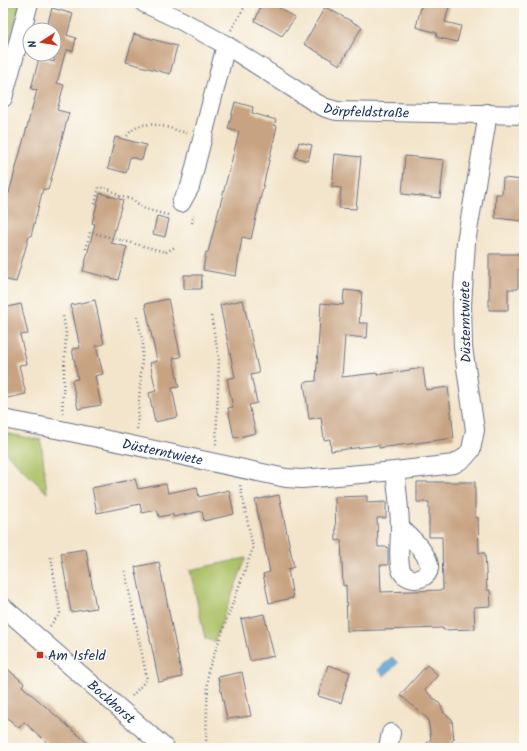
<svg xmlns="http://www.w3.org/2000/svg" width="527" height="751" font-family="Kalam,sans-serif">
	<rect width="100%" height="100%" fill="#fdfcf7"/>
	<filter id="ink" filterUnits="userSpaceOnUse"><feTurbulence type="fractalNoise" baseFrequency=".025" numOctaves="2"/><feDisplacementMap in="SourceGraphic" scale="8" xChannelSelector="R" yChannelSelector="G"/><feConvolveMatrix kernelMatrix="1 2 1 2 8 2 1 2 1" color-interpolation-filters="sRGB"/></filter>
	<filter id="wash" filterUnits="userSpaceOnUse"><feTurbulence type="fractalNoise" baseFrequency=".012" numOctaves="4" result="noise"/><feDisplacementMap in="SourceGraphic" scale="16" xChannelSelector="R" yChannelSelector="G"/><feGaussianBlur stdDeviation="0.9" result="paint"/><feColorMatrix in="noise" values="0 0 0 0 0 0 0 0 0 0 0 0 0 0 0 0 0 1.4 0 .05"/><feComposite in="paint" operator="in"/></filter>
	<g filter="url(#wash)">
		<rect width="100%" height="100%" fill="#f3e5cb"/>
		<g fill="#acc064" stroke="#647861">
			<path d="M 10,3 L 20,3 L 3,67 L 3,30 Z"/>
			<path d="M 3,433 L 41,440 L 47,493 L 3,450 Z"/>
			<path d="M 246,558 L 214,642 L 205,638 L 190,570 Z"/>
		</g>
		<path fill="#5ca7d4" stroke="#3c6b99" d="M 392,657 L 398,663 L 384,676 L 378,670 Z"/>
		<g id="blocks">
			<g fill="#c7a381">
				<path d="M 262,3 L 272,3 L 295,18 L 282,36 L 255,21 Z"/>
				<path d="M 422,3 L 450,3 L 445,22 L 461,26 L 457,42 L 436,37 L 437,33 L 416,27 Z"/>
				<path d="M 325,7 L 362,27 L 340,65 L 304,44 Z"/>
				<path d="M 52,8 L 73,14 L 67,35 L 76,38 L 73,51 L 66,50 L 57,83 L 64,85 L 57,110 L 69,113 L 48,190 L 43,189 L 31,236 L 29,236 L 16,282 L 3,279 L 3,210 L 7,193 L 9,193 L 37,90 L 31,89 L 39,58 L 54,62 L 54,30 L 46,30 Z"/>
				<path d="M 134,34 L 177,46 L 170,74 L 126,62 Z"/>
				<path d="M 235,102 L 253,107 L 252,113 L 276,120 L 274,125 L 277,126 L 251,239 L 242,237 L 236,276 L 203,270 L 206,252 L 208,252 L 239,132 L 228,129 Z"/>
				<path d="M 115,137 L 146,145 L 142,160 L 130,157 L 126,173 L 108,168 Z"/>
				<path d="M 299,142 L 312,145 L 308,161 L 295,157 Z"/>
				<path d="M 335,154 L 361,157 L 356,209 L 339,208 L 341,188 L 332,187 Z"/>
				<path d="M 405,156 L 444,160 L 440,198 L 402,194 Z"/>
				<path d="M 503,178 L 524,180 L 523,221 L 495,218 L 496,194 L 502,194 Z"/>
				<path d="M 100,193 L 123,200 L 111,243 L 127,247 L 118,280 L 83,271 L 95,224 L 92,223 Z"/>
				<path d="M 157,216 L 169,219 L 165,237 L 153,234 Z"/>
				<path d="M 489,254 L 524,254 L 524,269 L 518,269 L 518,289 L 508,289 L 508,310 L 489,310 Z"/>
				<path d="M 184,275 L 202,275 L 201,289 L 184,289 Z"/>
				<path d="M 344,290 L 362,292 L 359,323 L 368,323 L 367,338 L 345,336 L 342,377 L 377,373 L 377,375 L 423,368 L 426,390 L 448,387 L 454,438 L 379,448 L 379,445 L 331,451 L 330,439 L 324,440 L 321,417 L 309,419 L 304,382 L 316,381 L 321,303 L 343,305 Z"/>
				<path d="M 168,299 L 181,357 L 173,358 L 179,387 L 172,388 L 178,417 L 155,422 L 149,393 L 156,391 L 150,363 L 157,361 L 145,304 Z"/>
				<path d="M 95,300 L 104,344 L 96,346 L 103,374 L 95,376 L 101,405 L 78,409 L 72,380 L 78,379 L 72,349 L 80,348 L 71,305 Z"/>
				<path d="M 243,300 L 259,373 L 251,375 L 257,403 L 249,405 L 256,433 L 234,438 L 228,408 L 233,407 L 227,379 L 235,377 L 220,305 Z"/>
				<path d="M 21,304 L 28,334 L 20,335 L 27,364 L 19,365 L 26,394 L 3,399 L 3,308 Z"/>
				<path d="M 135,479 L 138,489 L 166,484 L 168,493 L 197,487 L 199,497 L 229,490 L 234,514 L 204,521 L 202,511 L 173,517 L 173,514 L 159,517 L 157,510 L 142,513 L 140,504 L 97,513 L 92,488 Z"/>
				<path d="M 417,482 L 475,482 L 475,518 L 478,517 L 479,553 L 485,553 L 487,590 L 490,590 L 491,606 L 474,607 L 475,629 L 443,630 L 443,628 L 347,631 L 346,585 L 343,586 L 341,540 L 336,541 L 335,497 L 367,496 L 367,503 L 386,502 L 386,518 L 377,518 L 378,547 L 388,547 L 388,565 L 380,565 L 381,592 L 443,590 L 442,537 L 429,537 L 429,502 L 417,502 Z"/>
				<path d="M 279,495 L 294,567 L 288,569 L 293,598 L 269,603 L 263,574 L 270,572 L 255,500 Z"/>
				<path d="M 86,549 L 96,608 L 71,612 L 61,553 Z"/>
				<path d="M 159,562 L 182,677 L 159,682 L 135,567 Z"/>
				<path d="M 264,614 L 274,656 L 250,661 L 241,619 Z"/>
				<path d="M 3,665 L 24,683 L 22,686 L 93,748 L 53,748 L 24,722 L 19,728 L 3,714 Z"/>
				<path d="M 328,665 L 350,672 L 341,703 L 318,696 Z"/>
				<path d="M 427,665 L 438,675 L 425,690 L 440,704 L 444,713 L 452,719 L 454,739 L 445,748 L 422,748 L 431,739 L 428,719 L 400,695 Z"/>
				<path d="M 242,672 L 251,716 L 227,719 L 218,677 Z"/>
			</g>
		</g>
	</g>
	<g filter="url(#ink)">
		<use href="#blocks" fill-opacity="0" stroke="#676f84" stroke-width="1"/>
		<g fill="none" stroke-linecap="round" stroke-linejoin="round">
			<defs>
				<g id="minor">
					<path id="s1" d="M 144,3 L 180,20 L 226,45 L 316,103 L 326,108 L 337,111 L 524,115"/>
					<path d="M 3,98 L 29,3"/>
					<path d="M 181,203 L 190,187 L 226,45"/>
					<path id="s2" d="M 3,419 L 61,430 L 286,478 L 302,479 L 395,471 L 454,464 L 464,458 L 471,450 L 475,430 L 463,347 L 462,305 L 466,242 L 486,126 L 487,113"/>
					<path d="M 395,471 C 397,490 400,510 400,529 C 400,541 398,554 400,566 C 401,570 402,574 406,576 C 410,579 416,580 421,578 C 445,567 409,536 400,527"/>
					<path id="s3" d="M 3,607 L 165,748"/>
					<path d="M 388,748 L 391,733"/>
				</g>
			</defs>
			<use href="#minor" stroke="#676f84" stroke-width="20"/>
			<g stroke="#676f84" stroke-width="2.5" stroke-dasharray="1 3" stroke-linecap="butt">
				<path d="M 231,30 L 247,3"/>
				<path d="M 127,136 C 142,115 166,128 187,133"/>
				<path d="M 95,204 L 99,187 L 111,190 L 119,196 L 133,200 L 145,209 L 168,215"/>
				<path d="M 192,223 L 194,215"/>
				<path d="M 86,249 L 90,232 L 166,252 L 175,247"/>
				<path d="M 211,316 L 219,358 L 216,446"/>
				<path d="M 62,413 L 66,333 L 63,316"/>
				<path d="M 137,429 L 143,344 L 137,315"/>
				<path d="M 125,571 L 147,679 L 131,697"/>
				<path d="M 50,626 L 60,613 L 51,557"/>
				<path d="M 204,748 L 206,746 L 208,671 L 253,548 L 240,485"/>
			</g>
			<use href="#minor" stroke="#fff" stroke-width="18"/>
		</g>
	</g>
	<rect fill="#c8321e" stroke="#fdfcf7" stroke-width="1.5" x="36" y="651" width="8" height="8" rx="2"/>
	<g text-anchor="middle" stroke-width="3" stroke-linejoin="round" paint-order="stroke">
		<g font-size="14" fill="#1b2f5e" stroke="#fdfcf7">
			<text dy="5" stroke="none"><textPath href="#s1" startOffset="251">Dörpfeldstraße</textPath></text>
			<text transform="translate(465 322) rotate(-91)" y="5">Düsterntwiete</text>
			<text dy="5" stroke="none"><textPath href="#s2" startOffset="163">Düsterntwiete</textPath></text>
			<text dy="5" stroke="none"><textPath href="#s3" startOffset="144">Bockhorst</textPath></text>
		</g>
		<g font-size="14" fill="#1b2f5e" stroke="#fdfcf7" text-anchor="start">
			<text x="48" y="660">Am Isfeld</text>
		</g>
	</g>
	<rect width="527" height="751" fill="none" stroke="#fdfcf7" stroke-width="16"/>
	<g transform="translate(42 42) rotate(258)"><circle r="19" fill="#fdfcf7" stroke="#a3aaba"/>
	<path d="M0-3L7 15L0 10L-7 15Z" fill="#c8321e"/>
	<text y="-6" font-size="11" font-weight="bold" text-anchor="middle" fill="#1b2f5e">N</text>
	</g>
</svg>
